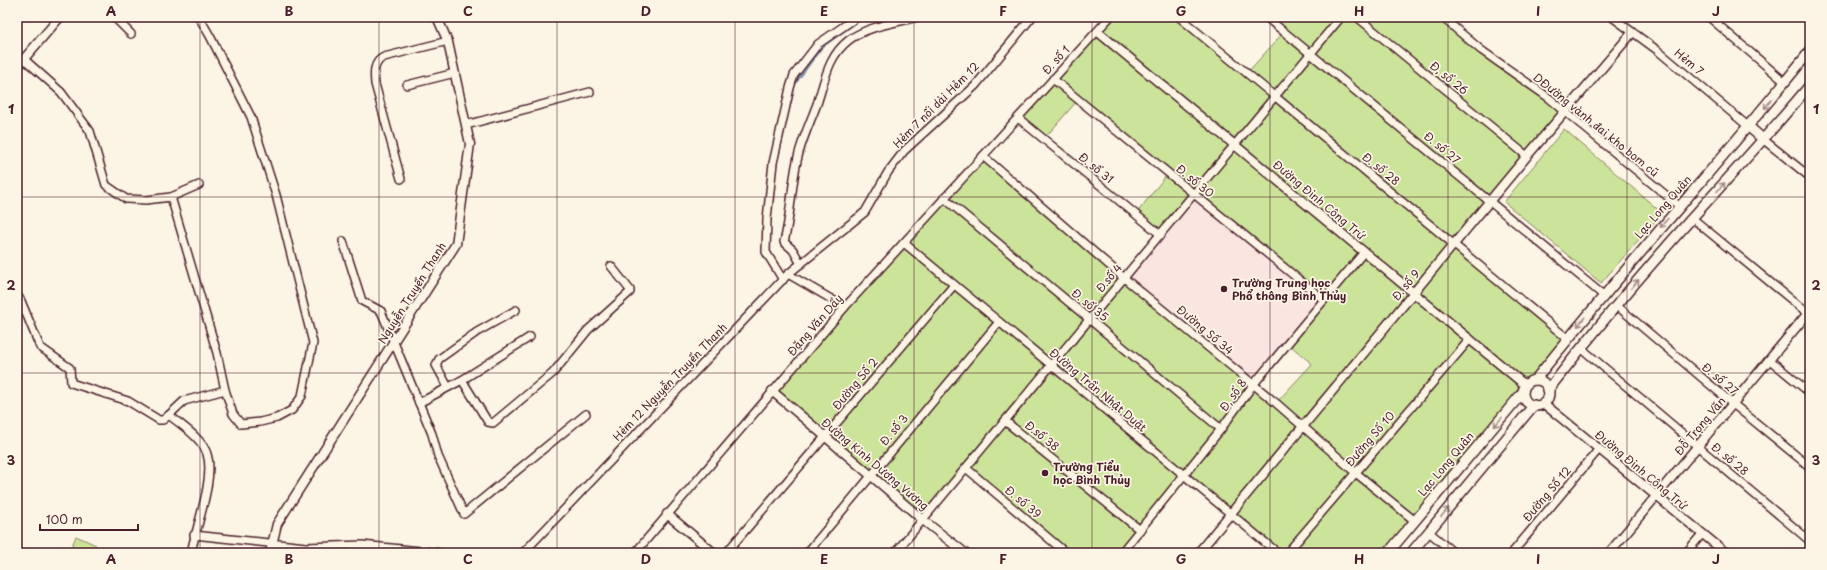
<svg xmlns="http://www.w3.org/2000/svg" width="1827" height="570" font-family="'Playpen Sans',sans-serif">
	<rect width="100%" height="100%" fill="#fcf5e5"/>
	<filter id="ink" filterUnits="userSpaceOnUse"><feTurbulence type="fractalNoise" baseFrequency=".025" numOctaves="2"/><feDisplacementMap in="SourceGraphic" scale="8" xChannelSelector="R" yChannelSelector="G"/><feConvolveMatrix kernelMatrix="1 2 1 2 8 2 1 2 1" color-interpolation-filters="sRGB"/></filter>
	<g filter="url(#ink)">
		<path fill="#fae5e1" d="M 1194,197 L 1321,301 L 1255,383 L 1127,277 Z"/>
		<g fill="#cce49a" stroke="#8b8262">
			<path d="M 1110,17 L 1179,17 L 1247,73 L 1284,32 L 1266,17 L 1445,17 L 1565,113 L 1454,244 L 1568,339 L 1535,380 L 1530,381 L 1526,385 L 1388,553 L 1278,553 L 1184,475 L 1120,553 L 1070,553 L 967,467 L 923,520 L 772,391 L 983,156 L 1276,403 L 1312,364 L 1291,346 L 1354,265 L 1324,300 L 1194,194 L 1161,235 L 1136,214 L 1168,173 L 1078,100 L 1044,139 L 1018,118 Z"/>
			<path d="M 1564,129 L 1662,213 L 1601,283 L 1504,202 Z"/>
			<path d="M 76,536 L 96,545 L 93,553 L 69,553 Z"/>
		</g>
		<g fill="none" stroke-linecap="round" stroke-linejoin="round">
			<path stroke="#7a8aa7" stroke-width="2" d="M 780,148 L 795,84 L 822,47 L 864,17"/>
			<defs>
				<g id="minor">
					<path d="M 114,17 L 131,34"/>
					<path d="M 1179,17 L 1568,339"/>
					<path d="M 1266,17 L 1603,295"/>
					<path d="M 1357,17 L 1527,156"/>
					<path d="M 1442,17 L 1481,50 L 1549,98 L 1679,206"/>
					<path d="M 1612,17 L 1657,50 L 1749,127"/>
					<path d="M 1709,17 L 1785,82"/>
					<path d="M 24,59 L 61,92 L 90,131 L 106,185 L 126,199 L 146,200 L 171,197 L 217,353 L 225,390 L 233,414 L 241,424 L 260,422 L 277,418 L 292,410 L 302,396 L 313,343 L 276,195 L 251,117 L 210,36 L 199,17"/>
					<path d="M 1053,79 L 1324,300"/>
					<path d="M 407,85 L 455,73"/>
					<path d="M 1804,92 L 1810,97"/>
					<path d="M 1018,118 L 1161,235"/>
					<path d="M 466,125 L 590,92"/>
					<path d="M 1764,140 L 1810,177"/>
					<path d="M 983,156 L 1124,278 L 1276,403 L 1356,473 L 1415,521"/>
					<path d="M 401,179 L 375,84 C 374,73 373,62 384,57 L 448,41"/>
					<path d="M 171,197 L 199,185"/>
					<path d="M 944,198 L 1221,429"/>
					<path d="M 1692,218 L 1810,315"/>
					<path d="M 343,241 L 362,301 L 381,311 L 432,434 L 438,456 L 464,514 L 586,414"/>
					<path d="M 904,243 L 1278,553"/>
					<path d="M 801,264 L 793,250 L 784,242 C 791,215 791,188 797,161 C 801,141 810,123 817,104 C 825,80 828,56 849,40 C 867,26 896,23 918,17"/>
					<path d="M 788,274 L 865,212 L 888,172 L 904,151 L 975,86 L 1032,17"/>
					<path d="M 783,280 L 766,252 L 767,219 L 773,163 L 790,88 L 794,75 L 818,44 L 857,17"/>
					<path d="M 17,295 L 21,301 L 40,347 L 70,368 L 71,383 L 128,401 L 159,420 L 163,420 L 169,415 C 180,424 203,439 207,454 C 215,478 196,527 191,553"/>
					<path d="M 1616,305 L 1733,404 L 1810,467"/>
					<path d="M 1581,348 L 1810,541"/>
					<path d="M 1770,360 L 1810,393"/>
					<path d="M 462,380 L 530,337"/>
					<path d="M 448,387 L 436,365 L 439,359 L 477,332 L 516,310"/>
					<path d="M 419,403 L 462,380 L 488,422 L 493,423 L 553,373 L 588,330 L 630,292 L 630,290 L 611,266"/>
					<path d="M 169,415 L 184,401 L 225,390"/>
					<path d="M 1005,421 L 1140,530"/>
					<path d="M 966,468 L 1066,553"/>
					<path d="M 1429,532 L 1454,553"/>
					<path d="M 194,535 L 306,547 L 362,545 L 440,553"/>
					<path d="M 523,553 L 788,274 L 845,307"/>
					<path d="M 635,553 L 845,307 L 1110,17"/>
					<path d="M 726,553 L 954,285"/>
					<path d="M 807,553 L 999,322"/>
					<path d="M 895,553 L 1341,17"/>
					<path d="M 1121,553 L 1221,429 L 1253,385 L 1364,252"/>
					<path d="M 1287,553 L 1470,339"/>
					<path d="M 1512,553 L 1599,449"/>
					<path d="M 1686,553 L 1702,534"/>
				</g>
				<g id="tertiary">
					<path d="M 1098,32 L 1525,385"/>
					<path d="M 17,67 L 60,17"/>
					<path d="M 772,391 L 923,520 L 965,553"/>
					<path d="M 1543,403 L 1726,553"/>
					<path d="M 667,514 L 714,553"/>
					<path d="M 270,553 L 277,524 L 456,244 L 470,144 L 448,42 L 437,17"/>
					<path d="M 1198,553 L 1527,156 L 1632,33"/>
					<path d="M 1609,553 L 1808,313"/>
				</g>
				<g id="secondary">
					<path d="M 1749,127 L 1764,140"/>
					<path d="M 1535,380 C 1624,268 1720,163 1810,51"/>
					<circle cx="1536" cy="393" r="13"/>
					<path d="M 1548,390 C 1594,331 1642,274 1692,218 C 1732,174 1772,131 1810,85"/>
					<path d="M 1388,553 L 1523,392"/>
					<path d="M 1411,553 L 1534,405"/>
				</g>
			</defs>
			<use href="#minor" stroke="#4a1f2b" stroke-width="10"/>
			<use href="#tertiary" stroke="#4a1f2b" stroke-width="11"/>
			<use href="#secondary" stroke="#4a1f2b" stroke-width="12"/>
			<use href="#minor" stroke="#fcf5e5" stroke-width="7"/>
			<use href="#tertiary" stroke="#fcf5e5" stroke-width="8"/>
			<use href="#secondary" stroke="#fcf5e5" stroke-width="9"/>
		</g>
		<defs><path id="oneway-shaft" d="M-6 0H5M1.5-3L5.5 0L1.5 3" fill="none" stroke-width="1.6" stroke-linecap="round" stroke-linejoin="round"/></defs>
		<g stroke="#a38a88">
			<use href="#oneway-shaft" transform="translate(1768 104) rotate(129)"/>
			<use href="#oneway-shaft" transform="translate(1721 187) rotate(-48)"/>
			<use href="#oneway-shaft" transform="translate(1664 223) rotate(130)"/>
			<use href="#oneway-shaft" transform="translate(1635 284) rotate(-49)"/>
			<use href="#oneway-shaft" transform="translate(1581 322) rotate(129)"/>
			<use href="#oneway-shaft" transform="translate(1498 422) rotate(130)"/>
			<use href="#oneway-shaft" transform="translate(1445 512) rotate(-50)"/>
		</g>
	</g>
	<path fill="none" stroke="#4a1f2b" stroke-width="1" stroke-opacity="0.55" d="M 200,17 L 200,553M 379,17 L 379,553M 557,17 L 557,553M 735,17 L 735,553M 914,17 L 914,553M 1092,17 L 1092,553M 1270,17 L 1270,553M 1448,17 L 1448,553M 1627,17 L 1627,553M 17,197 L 1810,197M 17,373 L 1810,373"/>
	<g fill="#4a1f2b" stroke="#fcf5e5" stroke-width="1.5">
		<circle cx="1224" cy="289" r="4"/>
		<circle cx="1045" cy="473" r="4"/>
	</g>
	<g text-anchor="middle" stroke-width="3.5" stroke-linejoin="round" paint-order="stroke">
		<g font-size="11" fill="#4a1f2b" stroke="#fcf5e5">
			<text transform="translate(1056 60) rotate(-47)" y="4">Đ. số 1</text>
			<text transform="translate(1689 62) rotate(40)" y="4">Hẻm 7</text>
			<text transform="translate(1449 78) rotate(39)" y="4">Đ, số 26</text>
			<text transform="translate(936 105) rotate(-45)" y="4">Hẻm 7 nối dài Hẻm 12</text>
			<text transform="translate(1596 125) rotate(39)" y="4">DĐường vành đai kho bom cũ</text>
			<text transform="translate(1442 148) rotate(40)" y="4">Đ. số 27</text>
			<text transform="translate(1096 168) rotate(39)" y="4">Đ. số 31</text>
			<text transform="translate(1381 169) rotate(39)" y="4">Đ. số 28</text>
			<text transform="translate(1195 181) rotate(39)" y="4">Đ. số 30</text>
			<text transform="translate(1319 200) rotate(40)" y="4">Đường Đinh Công Trứ</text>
			<text transform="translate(1663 207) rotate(-49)" y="4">Lạc Long Quân</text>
			<text transform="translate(1109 278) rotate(-50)" y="4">Đ.số 4</text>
			<text transform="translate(1406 285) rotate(-50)" y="4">Đ. số 9</text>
			<text transform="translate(412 293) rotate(-58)" y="4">Nguyễn Truyền Thanh</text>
			<text transform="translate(1090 305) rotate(40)" y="4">Đ. số 35</text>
			<text transform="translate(815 325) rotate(-49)" y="4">Đặng Văn Dầy</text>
			<text transform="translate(1205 330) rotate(40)" y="4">Đường Số 34</text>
			<text transform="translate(1720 379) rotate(40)" y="4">Đ. số 27</text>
			<text transform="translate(670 382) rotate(-46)" y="4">Hẻm 12 Nguyễn Truyền Thanh</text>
			<text transform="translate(855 384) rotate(-50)" y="4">Đường Số 2</text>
			<text transform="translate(1098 390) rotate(40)" y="4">Đường Trần Nhật Duật</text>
			<text transform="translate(1233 395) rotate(-54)" y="4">Đ, số 8</text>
			<text transform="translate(1700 426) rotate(-50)" y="4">Đỗ Trọng Văn</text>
			<text transform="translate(894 430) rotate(-50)" y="4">Đ. số 3</text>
			<text transform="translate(1042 436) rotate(39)" y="4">Đ.số 38</text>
			<text transform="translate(1370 439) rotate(-49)" y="4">Đường Số 10</text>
			<text transform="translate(1730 459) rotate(40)" y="4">Đ. số 28</text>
			<text transform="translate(875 464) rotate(40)" y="4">Đường Kinh Dương Vương</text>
			<text transform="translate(1446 464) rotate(-50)" y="4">Lạc Long Quân</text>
			<text transform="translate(1641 470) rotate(40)" y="4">Đường Đinh Công Trứ</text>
			<text transform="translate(1547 494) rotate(-50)" y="4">Đường Số 12</text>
			<text transform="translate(1023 502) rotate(40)" y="4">Đ. số 39</text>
		</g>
		<g font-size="11" font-weight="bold" fill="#4a1f2b" stroke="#fcf5e5" text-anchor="start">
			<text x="1232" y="287">Trường Trung học<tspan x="1232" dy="13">Phổ thông Bình Thủy</tspan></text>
			<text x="1053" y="471">Trường Tiểu<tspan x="1053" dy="13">học Bình Thủy</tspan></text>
		</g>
	</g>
	<rect width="1827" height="570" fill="none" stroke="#fcf5e5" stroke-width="44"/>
	<path d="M40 524v6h98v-6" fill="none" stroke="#4a1f2b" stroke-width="2"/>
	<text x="46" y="524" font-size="12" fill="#4a1f2b" stroke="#fcf5e5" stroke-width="3" paint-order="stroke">100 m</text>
	<rect x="22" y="22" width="1783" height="526" fill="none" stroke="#4a1f2b" stroke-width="1.5"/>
	<g font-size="13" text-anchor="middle" font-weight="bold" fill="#4a1f2b">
		<text x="111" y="16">A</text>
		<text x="289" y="16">B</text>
		<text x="468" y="16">C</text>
		<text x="646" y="16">D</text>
		<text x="824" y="16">E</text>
		<text x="1003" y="16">F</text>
		<text x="1181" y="16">G</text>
		<text x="1359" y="16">H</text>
		<text x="1538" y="16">I</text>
		<text x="1716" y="16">J</text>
		<text x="11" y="114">1</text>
		<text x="1816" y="114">1</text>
		<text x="11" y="290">2</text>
		<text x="1816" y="290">2</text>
		<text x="11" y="465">3</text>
		<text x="1816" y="465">3</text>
		<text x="111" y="564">A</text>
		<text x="289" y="564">B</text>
		<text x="468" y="564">C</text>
		<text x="646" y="564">D</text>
		<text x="824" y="564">E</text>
		<text x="1003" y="564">F</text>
		<text x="1181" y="564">G</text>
		<text x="1359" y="564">H</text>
		<text x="1538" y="564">I</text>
		<text x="1716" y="564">J</text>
	</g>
</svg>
